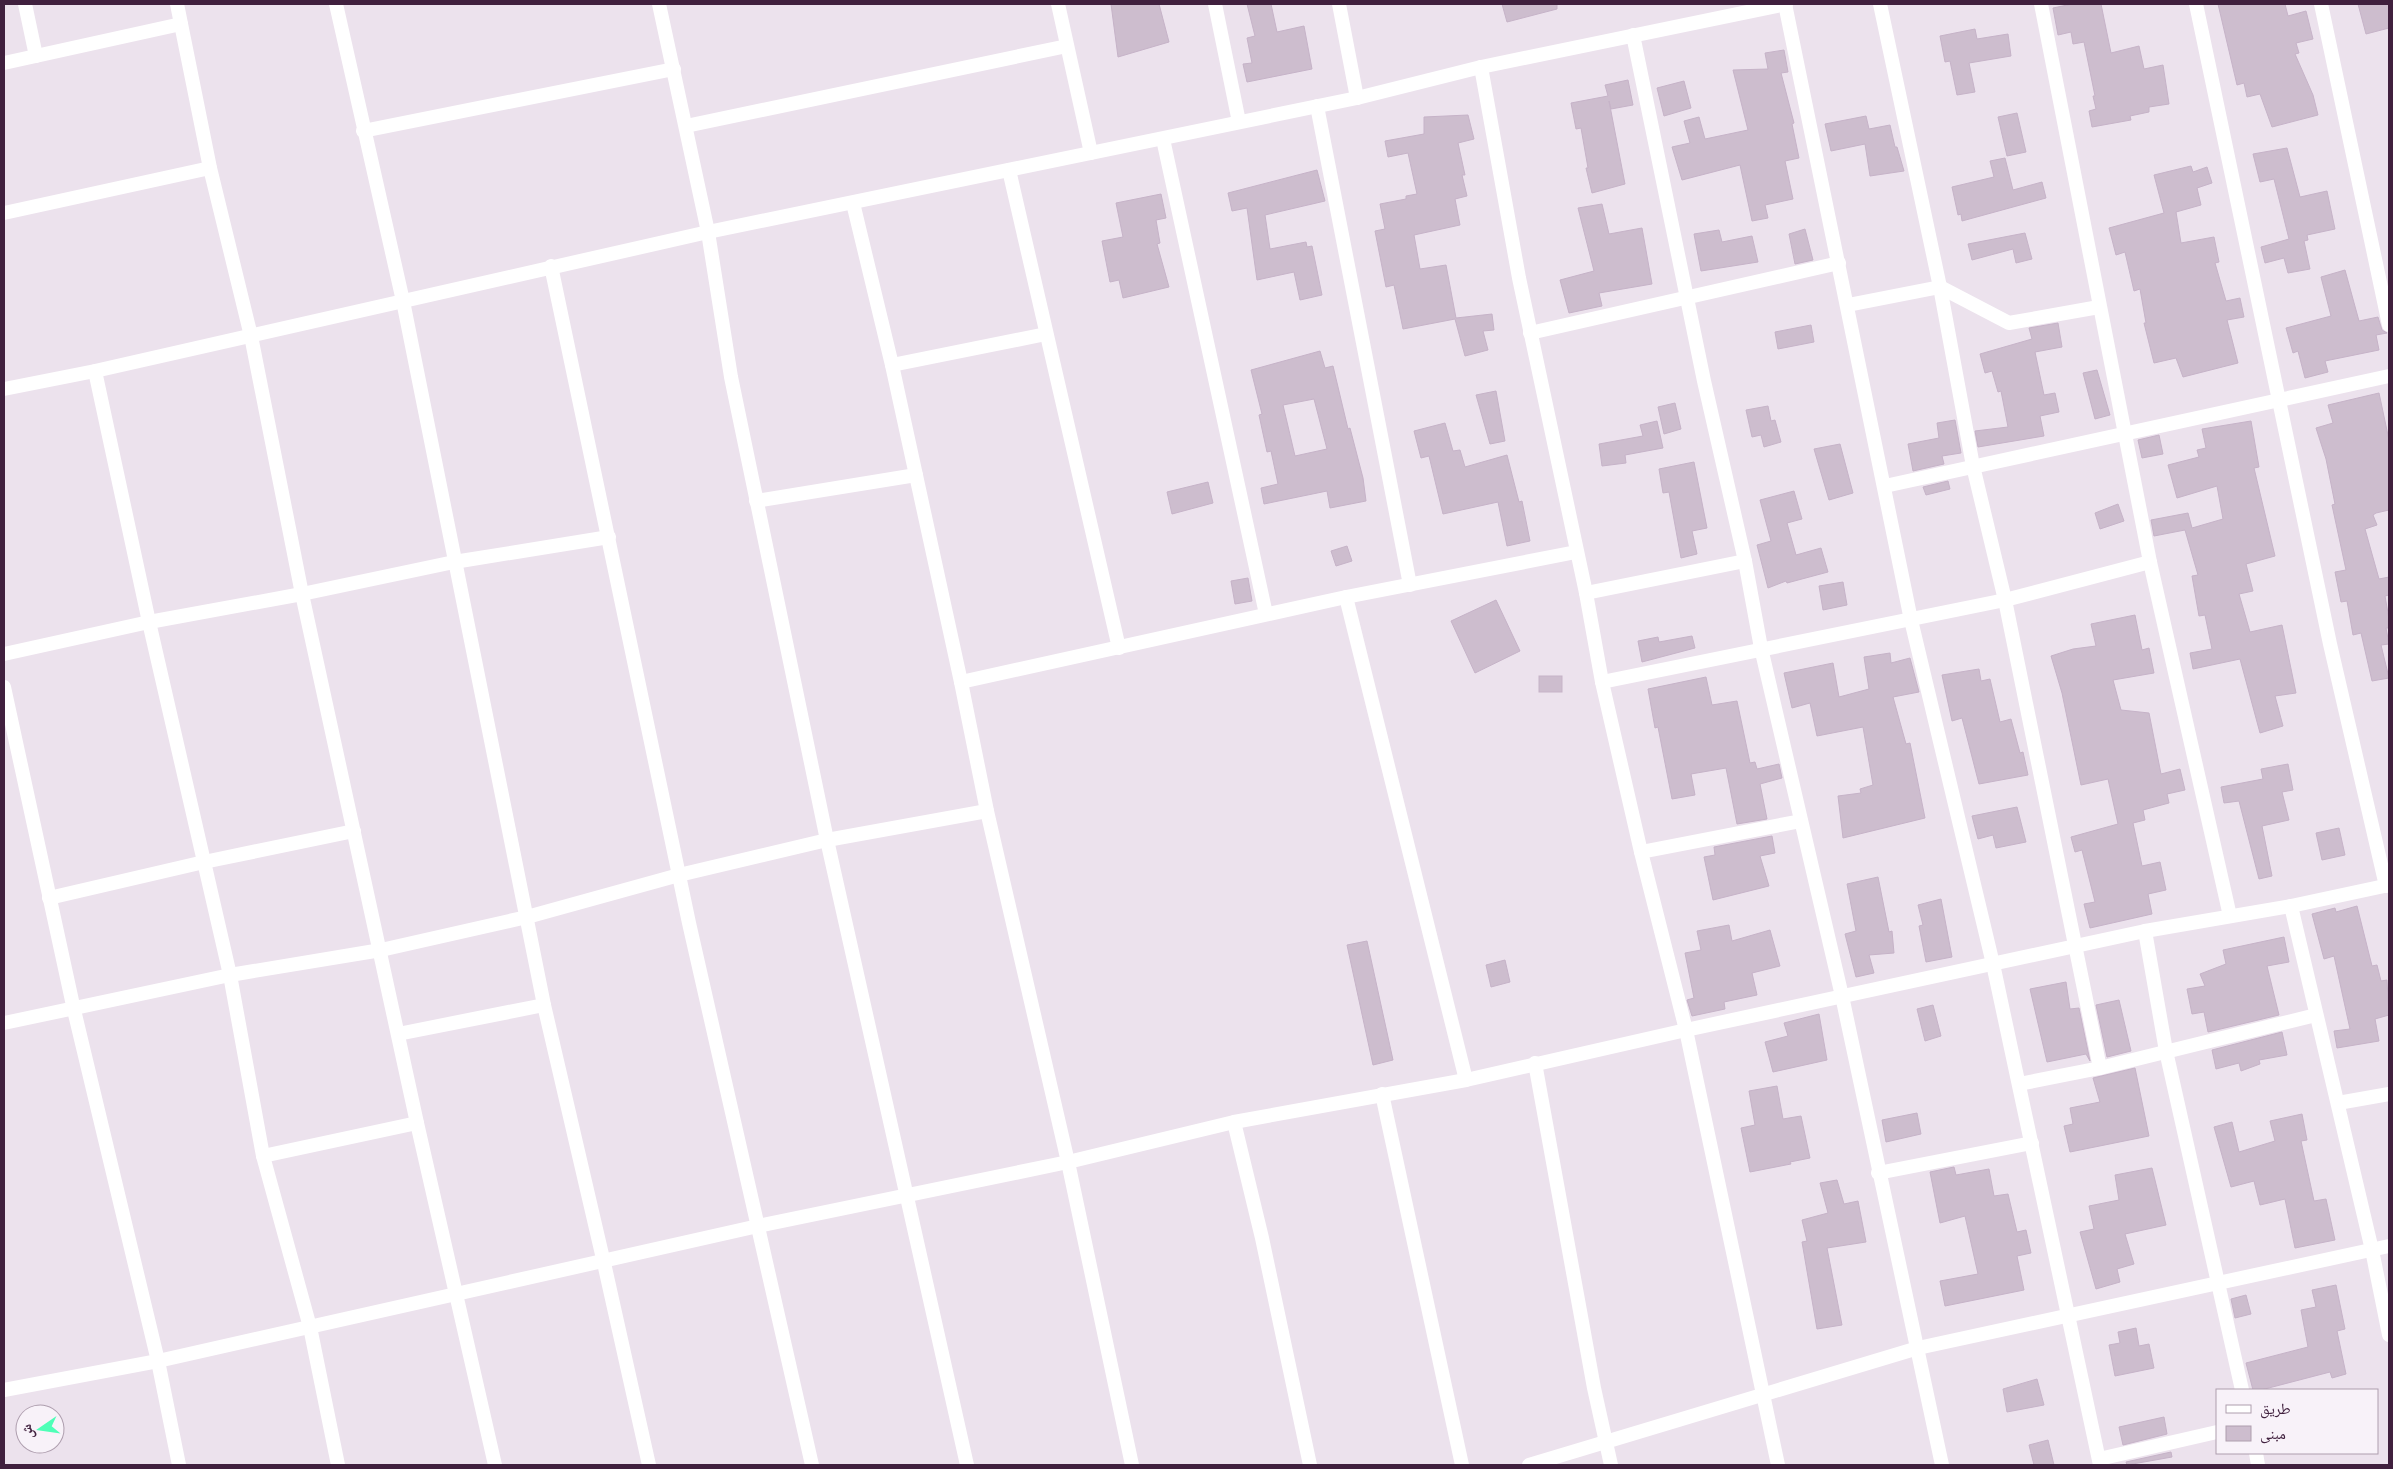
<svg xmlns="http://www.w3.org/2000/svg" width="2393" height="1469" font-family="Helvetica,'Noto Naskh Arabic',sans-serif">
	<rect width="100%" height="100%" fill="#ece2ed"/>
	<g fill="#cdbdce" stroke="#c6b3c8" fill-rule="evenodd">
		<path d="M 1111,4 L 1159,4 L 1169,42 L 1118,57 Z"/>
		<path d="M 1247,4 L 1271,4 L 1277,32 L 1304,26 L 1312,69 L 1247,82 L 1243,64 L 1252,63 L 1247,38 L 1255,36 Z"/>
		<path d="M 1502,4 L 1557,4 L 1557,9 L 1507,22 Z"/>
		<path d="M 2072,4 L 2101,4 L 2111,53 L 2139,46 L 2144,69 L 2163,65 L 2169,104 L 2149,107 L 2149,112 L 2130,116 L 2131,120 L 2092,127 L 2089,111 L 2096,109 L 2093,96 L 2095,96 L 2084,42 L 2073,44 L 2071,32 L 2058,35 L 2053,8 Z"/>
		<path d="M 2218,4 L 2285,4 L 2288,16 L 2306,11 L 2313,39 L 2296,43 L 2299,53 L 2295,54 L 2313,95 L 2318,115 L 2272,127 L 2260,94 L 2247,97 L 2244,83 L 2237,85 Z"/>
		<path d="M 2358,4 L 2389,4 L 2389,28 L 2366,34 Z"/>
		<path d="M 1975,29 L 1977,39 L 2008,34 L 2011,56 L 1969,63 L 1975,92 L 1957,95 L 1950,61 L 1945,62 L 1940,36 Z"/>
		<path d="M 1784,50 L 1788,72 L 1781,73 L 1794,123 L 1792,124 L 1799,158 L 1785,161 L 1793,199 L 1765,205 L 1768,218 L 1752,221 L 1740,165 L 1682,180 L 1672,147 L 1690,143 L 1684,121 L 1699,117 L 1705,139 L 1748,130 L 1733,70 L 1768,69 L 1765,53 Z"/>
		<path d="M 1628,80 L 1633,105 L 1611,109 L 1609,101 L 1625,184 L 1592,193 L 1586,168 L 1588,168 L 1581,128 L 1576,129 L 1571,103 L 1608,96 L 1605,85 Z"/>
		<path d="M 1684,81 L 1691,108 L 1664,116 L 1657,88 Z"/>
		<path d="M 2017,113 L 2026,152 L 2007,156 L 1998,117 Z"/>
		<path d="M 1468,115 L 1474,139 L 1458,143 L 1465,175 L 1462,175 L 1467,196 L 1455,199 L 1460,225 L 1414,235 L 1420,269 L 1446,265 L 1456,318 L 1492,314 L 1494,330 L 1483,331 L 1488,350 L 1465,356 L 1455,319 L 1403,329 L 1394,285 L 1386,287 L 1375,231 L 1385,229 L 1380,204 L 1406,199 L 1406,196 L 1417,194 L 1408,153 L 1388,157 L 1385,141 L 1424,134 L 1424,117 Z"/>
		<path d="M 1866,116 L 1869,129 L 1890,125 L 1895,147 L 1897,147 L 1904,171 L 1870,176 L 1865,144 L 1831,151 L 1825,124 Z"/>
		<path d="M 2287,148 L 2300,197 L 2327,191 L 2335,229 L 2307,235 L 2308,240 L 2304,241 L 2310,269 L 2288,273 L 2284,258 L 2265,263 L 2261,247 L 2289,239 L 2274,179 L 2260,182 L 2253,154 Z"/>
		<path d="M 2005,158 L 2013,190 L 2042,182 L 2046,198 L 1962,221 L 1961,214 L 1958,215 L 1952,187 L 1994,177 L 1990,161 Z"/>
		<path d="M 2191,166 L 2193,172 L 2207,167 L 2212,183 L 2197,188 L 2201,205 L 2176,212 L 2181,243 L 2214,237 L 2219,262 L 2215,263 L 2226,301 L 2240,298 L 2244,317 L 2227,320 L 2238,363 L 2183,377 L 2176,358 L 2154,363 L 2144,323 L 2146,323 L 2140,289 L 2134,291 L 2125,252 L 2116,255 L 2109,228 L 2164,213 L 2154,175 Z"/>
		<path d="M 1317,170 L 1325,201 L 1265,215 L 1270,249 L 1306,242 L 1307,247 L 1312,246 L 1322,295 L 1300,300 L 1294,272 L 1257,280 L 1247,208 L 1232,211 L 1228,193 Z"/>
		<path d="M 1161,194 L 1166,218 L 1156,220 L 1160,243 L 1157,244 L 1169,287 L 1123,298 L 1119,280 L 1110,282 L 1102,241 L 1123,237 L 1116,203 Z"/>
		<path d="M 1602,204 L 1609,234 L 1642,228 L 1652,284 L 1599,293 L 1602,306 L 1569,313 L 1560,280 L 1594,271 L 1578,208 Z"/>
		<path d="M 1805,229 L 1813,260 L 1795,264 L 1789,234 Z"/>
		<path d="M 1719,230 L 1722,242 L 1752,236 L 1758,262 L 1701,271 L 1694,234 Z"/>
		<path d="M 2025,233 L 2032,259 L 2016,263 L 2013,249 L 1972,260 L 1968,244 Z"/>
		<path d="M 2345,270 L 2359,321 L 2378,317 L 2382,330 L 2387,333 L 2376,335 L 2379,350 L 2325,361 L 2328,372 L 2305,378 L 2298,351 L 2293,353 L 2286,328 L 2331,316 L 2321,277 Z"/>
		<path d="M 2058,323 L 2062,347 L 2035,352 L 2044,395 L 2055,393 L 2059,412 L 2040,416 L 2044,436 L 1978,447 L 1975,431 L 2008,427 L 2001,391 L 1998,392 L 1992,371 L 1985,373 L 1980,354 L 2032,339 L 2029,328 Z"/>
		<path d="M 1811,325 L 1814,342 L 1778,349 L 1775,332 Z"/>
		<path d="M 1320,351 L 1325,368 L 1333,366 L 1348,429 L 1350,428 L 1363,478 L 1366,501 L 1330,508 L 1327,491 L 1264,504 L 1261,488 L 1278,484 L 1271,451 L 1267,452 L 1259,415 L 1262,414 L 1251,370 ZM 1314,399 L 1327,449 L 1295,456 L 1283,405 Z"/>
		<path d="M 2097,370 L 2110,415 L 2095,419 L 2083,373 Z"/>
		<path d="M 1496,391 L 1505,441 L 1490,444 L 1476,395 Z"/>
		<path d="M 2379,393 L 2389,440 L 2389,510 L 2376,513 L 2373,515 L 2377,525 L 2365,529 L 2379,579 L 2389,577 L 2389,595 L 2385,596 L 2389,619 L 2389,628 L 2386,628 L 2389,644 L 2381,645 L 2389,678 L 2372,681 L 2361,633 L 2353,635 L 2347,601 L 2341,602 L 2335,572 L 2346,570 L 2332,505 L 2335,504 L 2326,459 L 2316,428 L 2333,423 L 2328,405 Z"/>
		<path d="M 1675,403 L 1681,429 L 1664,434 L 1658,407 Z"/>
		<path d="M 1768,406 L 1771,421 L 1775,420 L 1781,442 L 1764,447 L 1761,435 L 1752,437 L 1746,410 Z"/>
		<path d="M 1955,420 L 1961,453 L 1942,456 L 1944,464 L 1913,471 L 1908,444 L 1939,438 L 1937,423 Z"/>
		<path d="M 1657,421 L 1663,448 L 1625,455 L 1626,463 L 1602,466 L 1599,444 L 1643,436 L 1640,425 Z"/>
		<path d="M 2251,421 L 2259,467 L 2254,468 L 2275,556 L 2246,564 L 2253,591 L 2239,594 L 2250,632 L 2282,625 L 2296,693 L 2275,696 L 2283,726 L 2260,733 L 2240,659 L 2193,669 L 2190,653 L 2212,649 L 2205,615 L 2199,616 L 2192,576 L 2198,575 L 2185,530 L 2154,536 L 2151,520 L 2188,513 L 2192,528 L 2223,519 L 2217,486 L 2177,498 L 2168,465 L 2199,457 L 2197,450 L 2206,448 L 2202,429 Z"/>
		<path d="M 1445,423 L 1453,451 L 1460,450 L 1465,467 L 1507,455 L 1519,502 L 1522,501 L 1530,541 L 1507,546 L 1498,502 L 1443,514 L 1429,456 L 1421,458 L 1414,431 Z"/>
		<path d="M 2159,435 L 2163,454 L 2142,458 L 2138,440 Z"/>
		<path d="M 1840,444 L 1853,493 L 1829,500 L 1814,449 Z"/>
		<path d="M 1694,462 L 1707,528 L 1692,531 L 1697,554 L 1681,558 L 1669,492 L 1663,493 L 1659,469 Z"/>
		<path d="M 1948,481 L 1950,489 L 1926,495 L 1923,487 Z"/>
		<path d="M 1208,482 L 1213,503 L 1172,514 L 1167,492 Z"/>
		<path d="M 1794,491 L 1802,519 L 1787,523 L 1796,555 L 1821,548 L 1828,572 L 1787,583 L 1786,581 L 1768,588 L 1757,545 L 1771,541 L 1760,500 Z"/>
		<path d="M 2118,504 L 2124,521 L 2100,529 L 2095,513 Z"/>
		<path d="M 1347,546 L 1352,561 L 1336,566 L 1331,551 Z"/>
		<path d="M 1248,578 L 1252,601 L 1235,604 L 1231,581 Z"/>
		<path d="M 1843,582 L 1847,605 L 1823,610 L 1819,586 Z"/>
		<path d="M 1496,600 L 1520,651 L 1475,673 L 1451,621 Z"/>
		<path d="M 2135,615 L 2142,650 L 2149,648 L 2154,673 L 2113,680 L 2121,710 L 2149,713 L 2161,774 L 2180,769 L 2185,790 L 2167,794 L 2169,803 L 2143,810 L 2145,820 L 2133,823 L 2142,866 L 2160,862 L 2166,890 L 2148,894 L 2152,914 L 2090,928 L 2084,904 L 2095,902 L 2082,850 L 2075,852 L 2071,837 L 2118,824 L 2108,779 L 2081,785 L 2062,693 L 2051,656 L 2073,649 L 2096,646 L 2091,624 Z"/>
		<path d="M 1692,636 L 1695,648 L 1642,662 L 1638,641 L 1658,637 L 1659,642 Z"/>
		<path d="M 1890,653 L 1891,663 L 1910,658 L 1919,692 L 1893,697 L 1906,744 L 1910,743 L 1925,818 L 1843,838 L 1838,796 L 1861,793 L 1860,789 L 1873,785 L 1863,727 L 1817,736 L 1810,703 L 1792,708 L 1784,673 L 1833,663 L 1839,697 L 1869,689 L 1864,657 Z"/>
		<path d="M 1979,669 L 1981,681 L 1990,679 L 2000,722 L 2011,719 L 2020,753 L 2023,752 L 2028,775 L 1979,784 L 1962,718 L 1952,721 L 1942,675 Z"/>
		<rect x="1539" y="676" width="23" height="16"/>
		<path d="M 1706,677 L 1712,705 L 1737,701 L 1750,763 L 1755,762 L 1757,769 L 1779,764 L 1782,778 L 1760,784 L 1767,819 L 1737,824 L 1726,768 L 1691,774 L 1695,795 L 1672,799 L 1658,727 L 1655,728 L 1648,689 Z"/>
		<path d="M 2288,764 L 2293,790 L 2282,792 L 2289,820 L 2262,826 L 2272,876 L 2259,879 L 2239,801 L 2224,803 L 2221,787 L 2263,779 L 2261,769 Z"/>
		<path d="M 2017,807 L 2026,842 L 1996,848 L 1993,835 L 1978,839 L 1972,816 Z"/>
		<path d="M 2339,828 L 2345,855 L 2322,860 L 2316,833 Z"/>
		<path d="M 1772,836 L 1775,853 L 1760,856 L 1769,886 L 1713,900 L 1704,857 L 1715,855 L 1714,847 Z"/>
		<path d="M 1878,877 L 1889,932 L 1892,931 L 1894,953 L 1869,955 L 1874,973 L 1856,977 L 1845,934 L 1856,931 L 1847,884 Z"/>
		<path d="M 1941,899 L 1952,957 L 1926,962 L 1919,926 L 1923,925 L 1918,905 Z"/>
		<path d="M 2357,906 L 2372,966 L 2377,965 L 2381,981 L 2387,980 L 2389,1015 L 2375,1019 L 2379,1041 L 2337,1048 L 2334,1031 L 2350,1029 L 2334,956 L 2324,959 L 2312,914 L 2335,908 L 2336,912 Z"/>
		<path d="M 1729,925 L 1732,941 L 1770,930 L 1780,966 L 1752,973 L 1757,995 L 1724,1002 L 1725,1009 L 1692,1016 L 1687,1000 L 1694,998 L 1685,953 L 1701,950 L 1697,931 Z"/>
		<path d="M 2284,937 L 2289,962 L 2267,966 L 2279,1015 L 2208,1032 L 2204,1012 L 2192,1014 L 2187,989 L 2205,986 L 2200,974 L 2226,964 L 2223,950 Z"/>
		<path d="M 1367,941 L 1393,1060 L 1373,1065 L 1347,945 Z"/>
		<path d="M 1505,960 L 1510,982 L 1491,987 L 1486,965 Z"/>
		<path d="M 2066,982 L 2070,1009 L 2079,1008 L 2090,1061 L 2086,1054 L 2047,1062 L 2030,989 Z"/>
		<path d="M 2119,1000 L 2131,1051 L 2107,1057 L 2096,1005 Z"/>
		<path d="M 1933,1005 L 1941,1036 L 1925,1041 L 1917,1009 Z"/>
		<path d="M 1819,1014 L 1827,1060 L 1773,1072 L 1765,1042 L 1788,1036 L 1784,1023 Z"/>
		<path d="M 2282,1032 L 2287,1055 L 2259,1060 L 2260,1064 L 2241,1071 L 2239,1063 L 2216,1069 L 2212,1050 Z"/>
		<path d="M 2135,1068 L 2149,1136 L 2070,1152 L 2064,1126 L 2073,1124 L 2070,1108 L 2100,1102 L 2093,1078 Z"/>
		<path d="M 1777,1086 L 1783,1119 L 1801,1116 L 1810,1158 L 1790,1162 L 1791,1164 L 1750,1172 L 1741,1128 L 1755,1125 L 1749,1091 Z"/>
		<path d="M 1917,1113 L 1921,1134 L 1886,1142 L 1882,1120 Z"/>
		<path d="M 2302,1114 L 2307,1140 L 2301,1141 L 2314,1201 L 2326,1199 L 2335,1240 L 2295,1248 L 2285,1199 L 2260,1205 L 2254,1181 L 2231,1187 L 2214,1127 L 2232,1122 L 2239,1152 L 2275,1141 L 2270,1121 Z"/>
		<path d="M 1954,1167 L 1956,1175 L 1989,1169 L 1994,1196 L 2008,1194 L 2017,1232 L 2026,1230 L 2031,1253 L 2017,1256 L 2024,1290 L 1945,1306 L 1940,1281 L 1978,1274 L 1965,1216 L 1940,1223 L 1930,1172 Z"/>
		<path d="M 2152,1168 L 2166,1225 L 2125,1234 L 2134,1264 L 2117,1269 L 2120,1282 L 2096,1289 L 2080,1232 L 2094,1229 L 2089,1206 L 2119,1200 L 2115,1175 Z"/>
		<path d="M 1837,1180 L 1844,1204 L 1858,1201 L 1866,1242 L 1827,1248 L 1842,1325 L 1817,1329 L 1802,1242 L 1807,1241 L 1802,1220 L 1828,1213 L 1820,1183 Z"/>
		<path d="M 2336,1285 L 2345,1329 L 2337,1331 L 2346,1374 L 2332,1378 L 2330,1372 L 2261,1390 L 2253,1390 L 2246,1363 L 2308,1347 L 2301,1310 L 2316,1307 L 2312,1290 Z"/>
		<path d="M 2246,1295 L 2251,1314 L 2235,1318 L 2231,1299 Z"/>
		<path d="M 2136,1328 L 2139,1346 L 2149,1344 L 2154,1368 L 2115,1376 L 2109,1345 L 2120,1343 L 2118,1332 Z"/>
		<path d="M 2037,1379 L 2044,1405 L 2007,1412 L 2003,1389 Z"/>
		<path d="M 2164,1417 L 2167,1434 L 2123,1445 L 2119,1427 Z"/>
		<path d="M 2048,1440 L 2054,1465 L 2034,1465 L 2029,1445 Z"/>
		<path d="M 2171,1452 L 2172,1457 L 2127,1465 L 2126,1462 Z"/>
	</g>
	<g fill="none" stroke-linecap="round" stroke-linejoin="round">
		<g stroke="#fff" stroke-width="14">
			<path d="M 25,4 L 36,56"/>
			<path d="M 177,4 L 210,168 L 251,336 L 302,594 L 417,1123 L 495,1465"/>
			<path d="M 336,4 L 403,301 L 544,1005 L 604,1263 L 649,1465"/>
			<path d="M 659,4 L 708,232 L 731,377 L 827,840 L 967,1465"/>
			<path d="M 1058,4 L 1091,153"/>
			<path d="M 1215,4 L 1239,122"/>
			<path d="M 1339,4 L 1357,98"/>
			<path d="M 1785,4 L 1911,620 L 1993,964 L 2100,1465"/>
			<path d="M 1880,4 L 1940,287 L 1973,466 L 2005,600 L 2100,1068"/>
			<path d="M 2041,4 L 2150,562 L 2230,916"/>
			<path d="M 2196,4 L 2330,644 L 2386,886"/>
			<path d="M 2321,4 L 2389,325"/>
			<path d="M 1633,35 L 1704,381 L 1745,561 L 1761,648 L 1842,996 L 1942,1465"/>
			<path d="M 4,63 L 181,24"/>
			<path d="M 1481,67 L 1519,278 L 1586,593 L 1602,682 L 1641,852 L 1686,1030 L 1778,1465"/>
			<path d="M 1317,106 L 1410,585"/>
			<path d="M 686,126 L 1067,46"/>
			<path d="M 363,131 L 674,69"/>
			<path d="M 1163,139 L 1266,614"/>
			<path d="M 1009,170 L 1119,648"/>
			<path d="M 853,203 L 892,365 L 961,682 L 987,811 L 1068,1162 L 1132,1465"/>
			<path d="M 4,213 L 210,168"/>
			<path d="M 551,266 L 689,923 L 812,1465"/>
			<path d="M 1848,305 L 1940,287 L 2009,323 L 2099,307"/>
			<path d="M 1530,333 L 1839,263"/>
			<path d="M 892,365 L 1046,334"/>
			<path d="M 95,371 L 149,622 L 230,975 L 263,1156 L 310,1327 L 338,1465"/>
			<path d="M 4,389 L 95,371 L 708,232 L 1357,98 L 1481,67 L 1786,4"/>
			<path d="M 1885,486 L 2389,376"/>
			<path d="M 756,501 L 916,475"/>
			<path d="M 1586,593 L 1745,561"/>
			<path d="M 1346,597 L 1466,1080"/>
			<path d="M 4,654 L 149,622 L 302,594 L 454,562 L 609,537"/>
			<path d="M 961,682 L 1346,597 L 1576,552"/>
			<path d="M 1602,682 L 2005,600 L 2150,562"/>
			<path d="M 4,687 L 74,1010 L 158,1361 L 179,1465"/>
			<path d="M 1641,852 L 1801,821"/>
			<path d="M 49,898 L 204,862 L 354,831"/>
			<path d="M 2291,906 L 2372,1250 L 2389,1335"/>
			<path d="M 2145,931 L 2166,1051 L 2242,1390"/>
			<path d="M 4,1023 L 230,975 L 381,950 L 527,917 L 679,875 L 827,840 L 987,811"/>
			<path d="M 398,1034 L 544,1005"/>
			<path d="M 1535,1063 L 1594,1388 L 1611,1465"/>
			<path d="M 2019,1084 L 2100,1068 L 2316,1015"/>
			<path d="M 1382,1094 L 1462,1465"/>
			<path d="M 2338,1103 L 2389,1094"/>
			<path d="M 1234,1122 L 1262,1238 L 1310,1465"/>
			<path d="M 263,1156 L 417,1123"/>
			<path d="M 1878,1173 L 2032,1143"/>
			<path d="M 4,1390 L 158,1361 L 758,1226 L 1068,1162 L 1234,1122 L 1466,1080 L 1686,1030 L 2145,931 L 2291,906 L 2389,885"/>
			<path d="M 2256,1453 L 2258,1465"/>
			<path d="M 2099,1459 L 2217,1432"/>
			<path d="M 1529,1465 L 1918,1348 L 2389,1246"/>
		</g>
	</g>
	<rect width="2393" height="1469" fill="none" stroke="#40203e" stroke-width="10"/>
	<rect x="2216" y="1389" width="162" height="65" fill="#f8f2f9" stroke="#ae9eae"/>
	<rect x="2226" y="1405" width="25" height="8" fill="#ffffff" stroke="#ae9eae"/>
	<text x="2260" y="1414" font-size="15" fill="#40203e">طريق</text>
	<rect x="2226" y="1426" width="25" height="15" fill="#cdbdce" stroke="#ae9eae"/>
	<text x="2260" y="1439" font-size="15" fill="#40203e">مبنى</text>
	<g transform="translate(40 1429) rotate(257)"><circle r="24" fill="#f8f2f9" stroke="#ae9eae"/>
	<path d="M0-4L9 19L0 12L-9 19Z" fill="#4effb7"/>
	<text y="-8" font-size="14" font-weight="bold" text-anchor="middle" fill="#40203e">ش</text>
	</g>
</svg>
